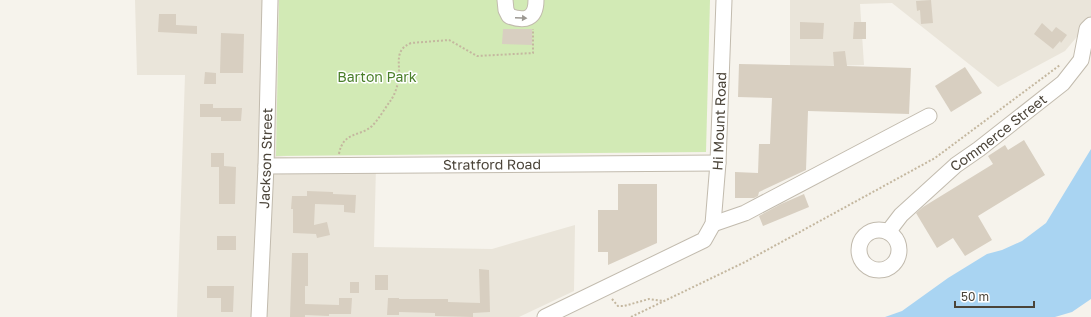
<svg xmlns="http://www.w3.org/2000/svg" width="1091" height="317" font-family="'Golos Text',sans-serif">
	<rect width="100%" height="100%" fill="#f6f3ec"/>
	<g fill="#eae5da">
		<path d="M 135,0 L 279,0 L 276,156 L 376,166 L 374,247 L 492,249 L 575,225 L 574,291 L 519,317 L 177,317 L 185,75 L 137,75 Z"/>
		<path d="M 790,0 L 1091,0 L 1091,20 L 1065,51 L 998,87 L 892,3 L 860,4 L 864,65 L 790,67 Z"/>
	</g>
	<path fill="#d2eab5" d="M 279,0 L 710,0 L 706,152 L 276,156 Z"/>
	<path fill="#a9d4f2" d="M 1091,149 L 1091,299 L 1072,312 L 1055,317 L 885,317 L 902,311 L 948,278 L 987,254 L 1002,250 L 1022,241 L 1046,223 Z"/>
	<g fill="#d8cfc1">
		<path d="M 931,0 L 933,23 L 921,24 L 920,10 L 917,11 L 916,1 Z"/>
		<path d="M 159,14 L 176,14 L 176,25 L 197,26 L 197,34 L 158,32 Z"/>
		<path d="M 800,22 L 824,23 L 823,39 L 800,39 Z"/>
		<path d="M 854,22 L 866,22 L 866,39 L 853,39 Z"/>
		<path d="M 1042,23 L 1052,32 L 1056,27 L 1067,35 L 1061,43 L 1060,41 L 1053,49 L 1034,34 Z"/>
		<path d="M 503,29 L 532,29 L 532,45 L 502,44 Z"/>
		<path d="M 221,33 L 244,34 L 243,73 L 220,73 Z"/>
		<path d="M 845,51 L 847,66 L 911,68 L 909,114 L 808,111 L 806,170 L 759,192 L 758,196 L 754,198 L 735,198 L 735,172 L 758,173 L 759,144 L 770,144 L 772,98 L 738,97 L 739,64 L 834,66 L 833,52 Z"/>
		<path d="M 965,67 L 982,93 L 951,112 L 935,86 Z"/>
		<path d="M 205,72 L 216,73 L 216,84 L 204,84 Z"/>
		<path d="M 200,104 L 213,104 L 213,108 L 242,108 L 241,121 L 221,121 L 221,117 L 200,117 Z"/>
		<path d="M 1024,140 L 1045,175 L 978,216 L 992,240 L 965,256 L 953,238 L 937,248 L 916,213 L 923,207 L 993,164 L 988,156 L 1005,145 L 1008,150 Z"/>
		<path d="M 211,153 L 224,153 L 224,166 L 236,167 L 235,204 L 219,204 L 219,167 L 211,167 Z"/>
		<path d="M 618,184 L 657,184 L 657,243 L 608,265 L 608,252 L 598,252 L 598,210 L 618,210 Z"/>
		<path d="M 307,191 L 333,192 L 333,194 L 356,195 L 355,213 L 344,212 L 344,205 L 315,204 L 314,225 L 327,222 L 330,235 L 317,238 L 316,234 L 293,233 L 293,209 L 291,209 L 292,196 L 307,196 Z"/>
		<path d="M 804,194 L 809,207 L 763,226 L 759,216 L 781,204 Z"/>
		<rect x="217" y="236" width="19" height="14"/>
		<path d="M 292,253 L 308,253 L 308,286 L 305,286 L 305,304 L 339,305 L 339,298 L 352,298 L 351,314 L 329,314 L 329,316 L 305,315 L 305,317 L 290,317 Z"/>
		<path d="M 479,269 L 489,270 L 490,312 L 473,313 L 473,317 L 435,316 L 435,313 L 399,312 L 399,315 L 387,315 L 388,298 L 399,298 L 399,299 L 448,299 L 448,302 L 480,303 Z"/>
		<rect x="375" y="275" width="13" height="15"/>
		<rect x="350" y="282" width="9" height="11"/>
		<path d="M 207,286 L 234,286 L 233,312 L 221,312 L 221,298 L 207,298 Z"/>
	</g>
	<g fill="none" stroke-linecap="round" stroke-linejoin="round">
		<defs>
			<g id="minor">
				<path d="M 505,0 L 506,10 L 509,16 C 525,22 536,19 536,0"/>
				<path id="s1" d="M 266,166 L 718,163"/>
				<path d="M 713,224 L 745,213 L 929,116"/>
				<circle cx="879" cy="250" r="20"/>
				<path id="s2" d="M 888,232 L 901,215 L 956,165 L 979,149 L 1063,83 L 1081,60 L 1087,29 L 1091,25"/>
				<path id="s3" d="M 259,317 L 266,166 L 270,0"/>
				<path id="s4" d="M 545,317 L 704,240 L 713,224 L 718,163 L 724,0"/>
			</g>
		</defs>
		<use href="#minor" stroke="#c2bbae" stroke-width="17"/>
		<g stroke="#c4b79f" stroke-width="2" stroke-dasharray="2 2" stroke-linecap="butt">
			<path d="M 339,154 C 343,131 360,137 372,126 C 379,119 385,108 391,100 C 395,94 398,85 399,77 C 400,63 394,50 411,43 L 449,40 L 477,56 L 533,53 L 533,29"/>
			<path d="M 612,299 L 618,306 L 624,306 L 649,299 L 663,301"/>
			<path d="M 631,317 L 745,262 L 935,158 L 1060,65"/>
		</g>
		<use href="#minor" stroke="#fff" stroke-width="15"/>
	</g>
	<defs><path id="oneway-solid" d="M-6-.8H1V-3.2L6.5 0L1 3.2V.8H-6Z"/></defs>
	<use fill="#9c9892" href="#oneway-solid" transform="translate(521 18) rotate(3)"/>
	<g text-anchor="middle" stroke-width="3" stroke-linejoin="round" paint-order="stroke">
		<g font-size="14" fill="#4a7f2a" stroke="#fff">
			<text x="377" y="82">Barton Park</text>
		</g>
		<g font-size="14" fill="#4b4439" stroke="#fff">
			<text dy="5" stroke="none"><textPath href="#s4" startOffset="298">Hi Mount Road</textPath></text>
			<text dy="5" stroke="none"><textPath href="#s2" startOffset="149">Commerce Street</textPath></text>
			<text dy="5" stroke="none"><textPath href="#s3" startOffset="159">Jackson Street</textPath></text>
			<text dy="5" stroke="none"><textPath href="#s1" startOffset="226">Stratford Road</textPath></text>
		</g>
	</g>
	<path d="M955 301v6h79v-6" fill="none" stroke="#4b4439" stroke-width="2"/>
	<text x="961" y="301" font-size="12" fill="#4b4439" stroke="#ffffff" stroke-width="3" paint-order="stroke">50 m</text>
</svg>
